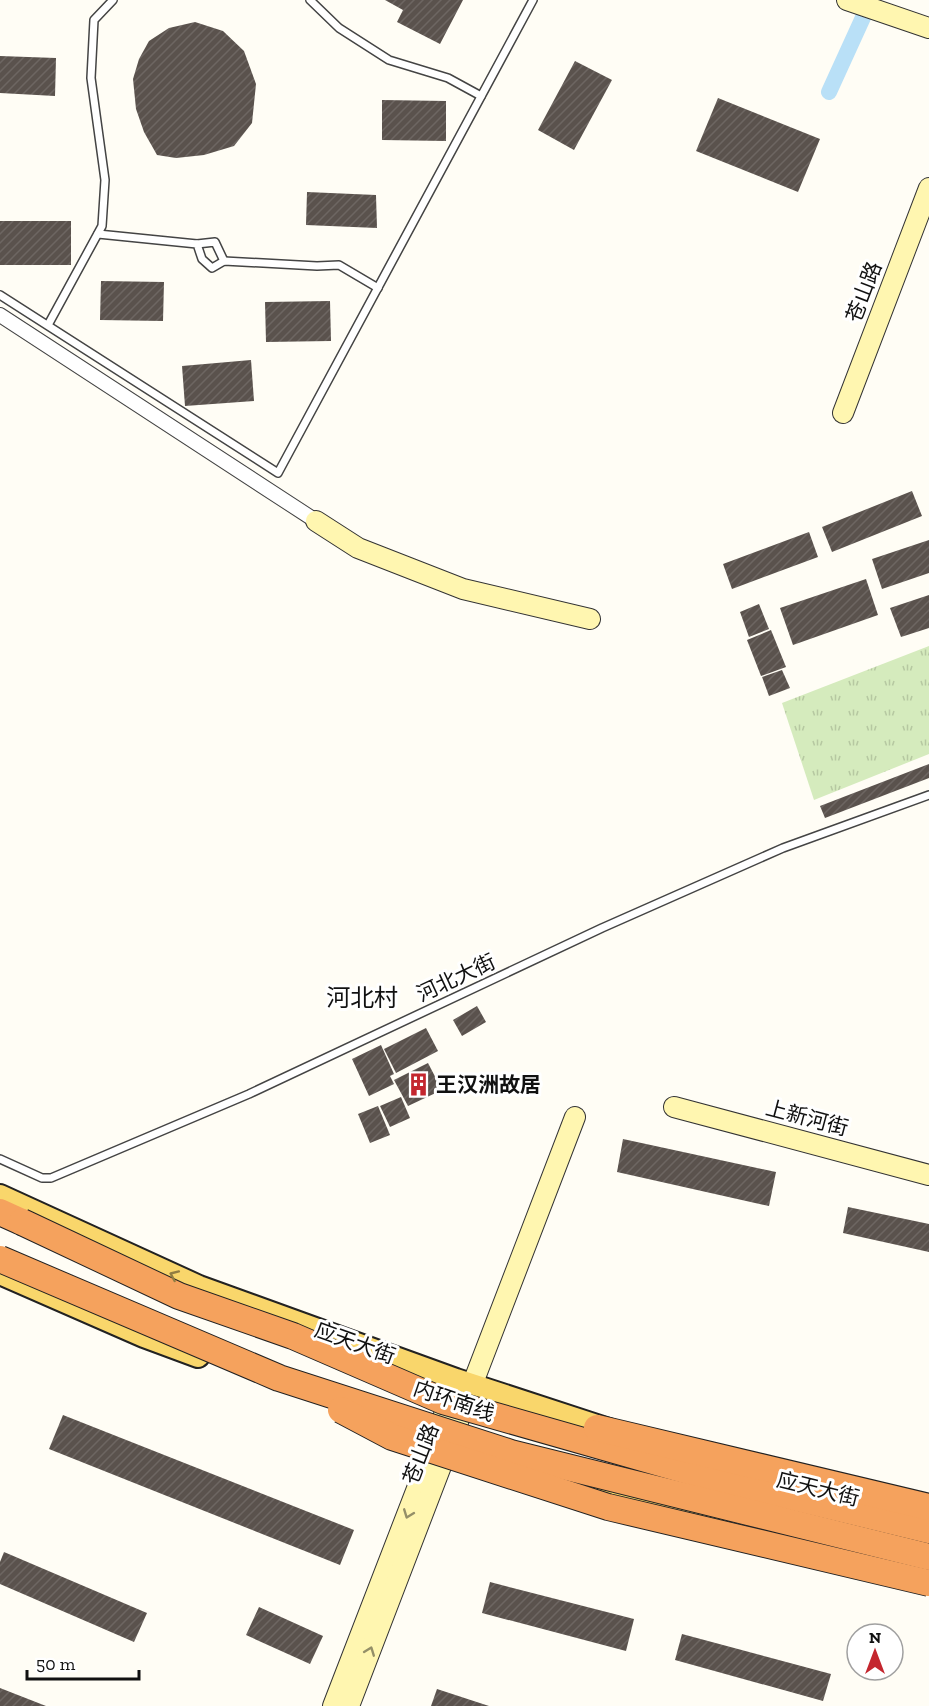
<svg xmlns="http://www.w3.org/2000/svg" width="929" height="1706" font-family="'Zilla Slab','Noto Sans SC',serif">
	<defs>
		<pattern id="grass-tufts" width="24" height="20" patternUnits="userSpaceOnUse" patternTransform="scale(1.5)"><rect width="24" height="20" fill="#d5ebbd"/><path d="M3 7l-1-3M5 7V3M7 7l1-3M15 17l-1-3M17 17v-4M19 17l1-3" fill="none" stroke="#b6c8a1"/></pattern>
		<pattern id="building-hatch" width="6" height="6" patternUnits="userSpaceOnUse" patternTransform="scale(1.5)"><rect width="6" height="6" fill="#5a524d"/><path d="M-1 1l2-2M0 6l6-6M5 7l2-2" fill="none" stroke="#6d6662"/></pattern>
	</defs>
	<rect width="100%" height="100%" fill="#fffdf5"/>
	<path fill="url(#grass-tufts)" d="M 929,646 L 929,754 L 814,800 L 782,703 Z"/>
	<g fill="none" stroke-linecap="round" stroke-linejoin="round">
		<path stroke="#b9e0f7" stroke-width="16" d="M 829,92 L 871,0"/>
	</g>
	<g fill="url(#building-hatch)">
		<path d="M 385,0 L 463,0 L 440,44 L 397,22 L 403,10 Z"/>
		<path d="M 195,22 L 223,31 L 244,51 L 256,84 L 252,123 L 234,146 L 204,155 L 176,158 L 157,155 L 144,132 L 136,109 L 133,79 L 139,59 L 149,41 L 169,28 Z"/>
		<path d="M 0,56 L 56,58 L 55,96 L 0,93 Z"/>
		<path d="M 575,61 L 612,80 L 574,150 L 538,130 Z"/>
		<path d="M 718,98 L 820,139 L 798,192 L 696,151 Z"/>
		<path d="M 382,100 L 446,101 L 446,141 L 382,140 Z"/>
		<path d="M 307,192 L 376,195 L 377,228 L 306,225 Z"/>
		<rect x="0" y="221" width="71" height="44"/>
		<path d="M 101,281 L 164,282 L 163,321 L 100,320 Z"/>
		<path d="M 330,301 L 331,341 L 266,342 L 265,302 Z"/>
		<path d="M 251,360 L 254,401 L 185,406 L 182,366 Z"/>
		<path d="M 912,491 L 922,516 L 832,552 L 822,527 Z"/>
		<path d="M 809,532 L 818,557 L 732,589 L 723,564 Z"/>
		<path d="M 929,540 L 929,573 L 882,589 L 872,559 Z"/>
		<path d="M 866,579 L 878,615 L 793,645 L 780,608 Z"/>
		<path d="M 929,595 L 929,628 L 901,637 L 890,608 Z"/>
		<path d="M 759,604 L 769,629 L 749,637 L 740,612 Z"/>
		<path d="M 771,630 L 786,667 L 761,676 L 747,640 Z"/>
		<path d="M 782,670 L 790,688 L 769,696 L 762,677 Z"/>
		<path d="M 929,764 L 929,778 L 825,818 L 820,806 Z"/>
		<path d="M 477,1006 L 486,1022 L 462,1036 L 453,1020 Z"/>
		<path d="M 426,1028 L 438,1051 L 396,1073 L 384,1049 Z"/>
		<path d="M 381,1045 L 394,1074 L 390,1076 L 394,1084 L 369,1096 L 352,1059 Z"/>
		<path d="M 428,1063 L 442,1090 L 408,1106 L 394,1080 Z"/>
		<path d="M 401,1097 L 410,1118 L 390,1127 L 380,1106 Z"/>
		<path d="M 378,1106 L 390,1135 L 370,1143 L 358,1114 Z"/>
		<path d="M 623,1139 L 776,1172 L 769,1206 L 617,1172 Z"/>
		<path d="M 848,1207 L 929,1224 L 929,1252 L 843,1233 Z"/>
		<path d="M 63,1415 L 354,1530 L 340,1565 L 49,1449 Z"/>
		<path d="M 4,1552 L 147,1613 L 134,1642 L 0,1584 L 0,1562 Z"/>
		<path d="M 490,1582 L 634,1619 L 626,1651 L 482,1613 Z"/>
		<path d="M 259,1607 L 323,1636 L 310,1664 L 246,1635 Z"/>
		<path d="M 682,1634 L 831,1674 L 823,1701 L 675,1660 Z"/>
		<path d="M 0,1688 L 46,1706 L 0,1706 Z"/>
		<path d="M 437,1689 L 489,1706 L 431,1706 Z"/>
	</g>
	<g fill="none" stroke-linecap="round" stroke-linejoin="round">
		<defs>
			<g id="lane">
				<path d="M 310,0 L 339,28 L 389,60 L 448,78 L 481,96"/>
				<path d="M 98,234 L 197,244 L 202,259 L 212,268 L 224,261 L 317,266 L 339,265 L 378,288"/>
				<path d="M 197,244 L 215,242 L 224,261"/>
				<path d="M 0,295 L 278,473 L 533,0"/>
				<path d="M 48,325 L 102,226 L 105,180 L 91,78 L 94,20 L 113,0"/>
				<path d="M 0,1159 L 42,1178 L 51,1178 L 249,1094 L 602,928 L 783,848 L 929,795"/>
			</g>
			<path id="street" d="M 0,315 L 316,521"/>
			<g id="secondary">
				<path d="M 847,0 L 929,28"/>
				<path d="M 843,413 L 929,188"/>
				<path d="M 316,521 L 358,548 L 463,589 L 590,619"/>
				<path d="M 674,1107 L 929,1175"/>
				<path d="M 333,1706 L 435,1442 L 452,1391"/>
				<path d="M 349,1706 L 575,1117"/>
			</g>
			<g id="primary">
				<path d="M 0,1196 L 199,1287 L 456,1380 L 615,1432"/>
				<path d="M 0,1273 L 144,1336 L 198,1356"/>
				<path d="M 559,1477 L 718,1520"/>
			</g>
			<path id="highway" d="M 0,1212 L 22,1222"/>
		</defs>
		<use href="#lane" stroke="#444" stroke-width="10"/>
		<use href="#street" stroke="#444" stroke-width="16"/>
		<use href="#secondary" stroke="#333" stroke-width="22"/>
		<use href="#primary" stroke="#222" stroke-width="26"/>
		<use href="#highway" stroke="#222" stroke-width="28"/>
		<use href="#lane" stroke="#fff" stroke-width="7"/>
		<use href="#street" stroke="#fff" stroke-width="14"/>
		<use href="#secondary" stroke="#fff6b0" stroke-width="20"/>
		<use href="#primary" stroke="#f9d66b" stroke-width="22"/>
		<use href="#highway" stroke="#f5a25d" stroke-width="26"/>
		<defs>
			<g id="highway-bridge">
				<path d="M 22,1222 L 179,1296 L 293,1336 L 443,1401 L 702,1475 L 929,1530"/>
				<path d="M 0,1259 L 279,1378 L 511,1453 L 929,1557"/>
				<path d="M 341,1410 L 392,1437 L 608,1507 L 929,1583"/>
				<path d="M 597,1428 L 929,1507"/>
			</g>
		</defs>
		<use href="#highway-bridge" stroke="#222" stroke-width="28" stroke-linecap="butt"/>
		<use href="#highway-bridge" stroke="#f5a25d" stroke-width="26"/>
	</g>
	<defs><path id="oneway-chevron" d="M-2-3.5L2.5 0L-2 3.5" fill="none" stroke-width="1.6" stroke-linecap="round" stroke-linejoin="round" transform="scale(1.5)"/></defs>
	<use stroke="#917d42" href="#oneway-chevron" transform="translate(174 1275) rotate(-156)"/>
	<g stroke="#948f68">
		<use href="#oneway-chevron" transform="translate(408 1514) rotate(111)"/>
		<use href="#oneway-chevron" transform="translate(370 1651) rotate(-69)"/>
	</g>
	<defs>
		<symbol id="building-bare" viewBox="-9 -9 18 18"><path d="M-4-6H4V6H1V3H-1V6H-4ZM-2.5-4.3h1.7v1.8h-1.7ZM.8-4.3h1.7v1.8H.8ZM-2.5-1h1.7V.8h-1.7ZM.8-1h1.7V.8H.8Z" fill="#c4262e" stroke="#fff" stroke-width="2.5" paint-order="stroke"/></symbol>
	</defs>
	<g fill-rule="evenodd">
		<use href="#building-bare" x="402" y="1068" width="33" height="33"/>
	</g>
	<g text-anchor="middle" stroke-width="6" stroke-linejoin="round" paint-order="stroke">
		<g font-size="21" fill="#111" stroke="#fff">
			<text transform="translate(864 292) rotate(-69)" y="7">苍山路</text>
			<text transform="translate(456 978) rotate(-25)" y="7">河北大街</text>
			<text transform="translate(807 1118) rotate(15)" y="7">上新河街</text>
			<text transform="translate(355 1343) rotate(20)" y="7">应天大街</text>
			<text transform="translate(454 1401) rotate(19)" y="7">内环南线</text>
			<text transform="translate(421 1454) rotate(-69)" y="7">苍山路</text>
			<text transform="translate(818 1489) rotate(14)" y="7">应天大街</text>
		</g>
		<g font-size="21" font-weight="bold" fill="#111" stroke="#fff" text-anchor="start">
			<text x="436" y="1092">王汉洲故居</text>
		</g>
		<g font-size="24" fill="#111" stroke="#fff">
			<text x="362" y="1006">河北村</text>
		</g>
	</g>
	<g transform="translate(875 1652)"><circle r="28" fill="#ffffff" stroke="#a0a0a0" stroke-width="1.5"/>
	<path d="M0-4.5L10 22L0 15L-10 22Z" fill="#c4262e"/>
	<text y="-9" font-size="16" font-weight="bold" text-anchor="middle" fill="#111111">N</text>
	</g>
	<path d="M27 1670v9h112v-9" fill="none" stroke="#111111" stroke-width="3"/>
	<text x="36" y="1670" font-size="18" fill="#111111" stroke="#ffffff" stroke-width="4.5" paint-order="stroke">50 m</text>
</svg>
